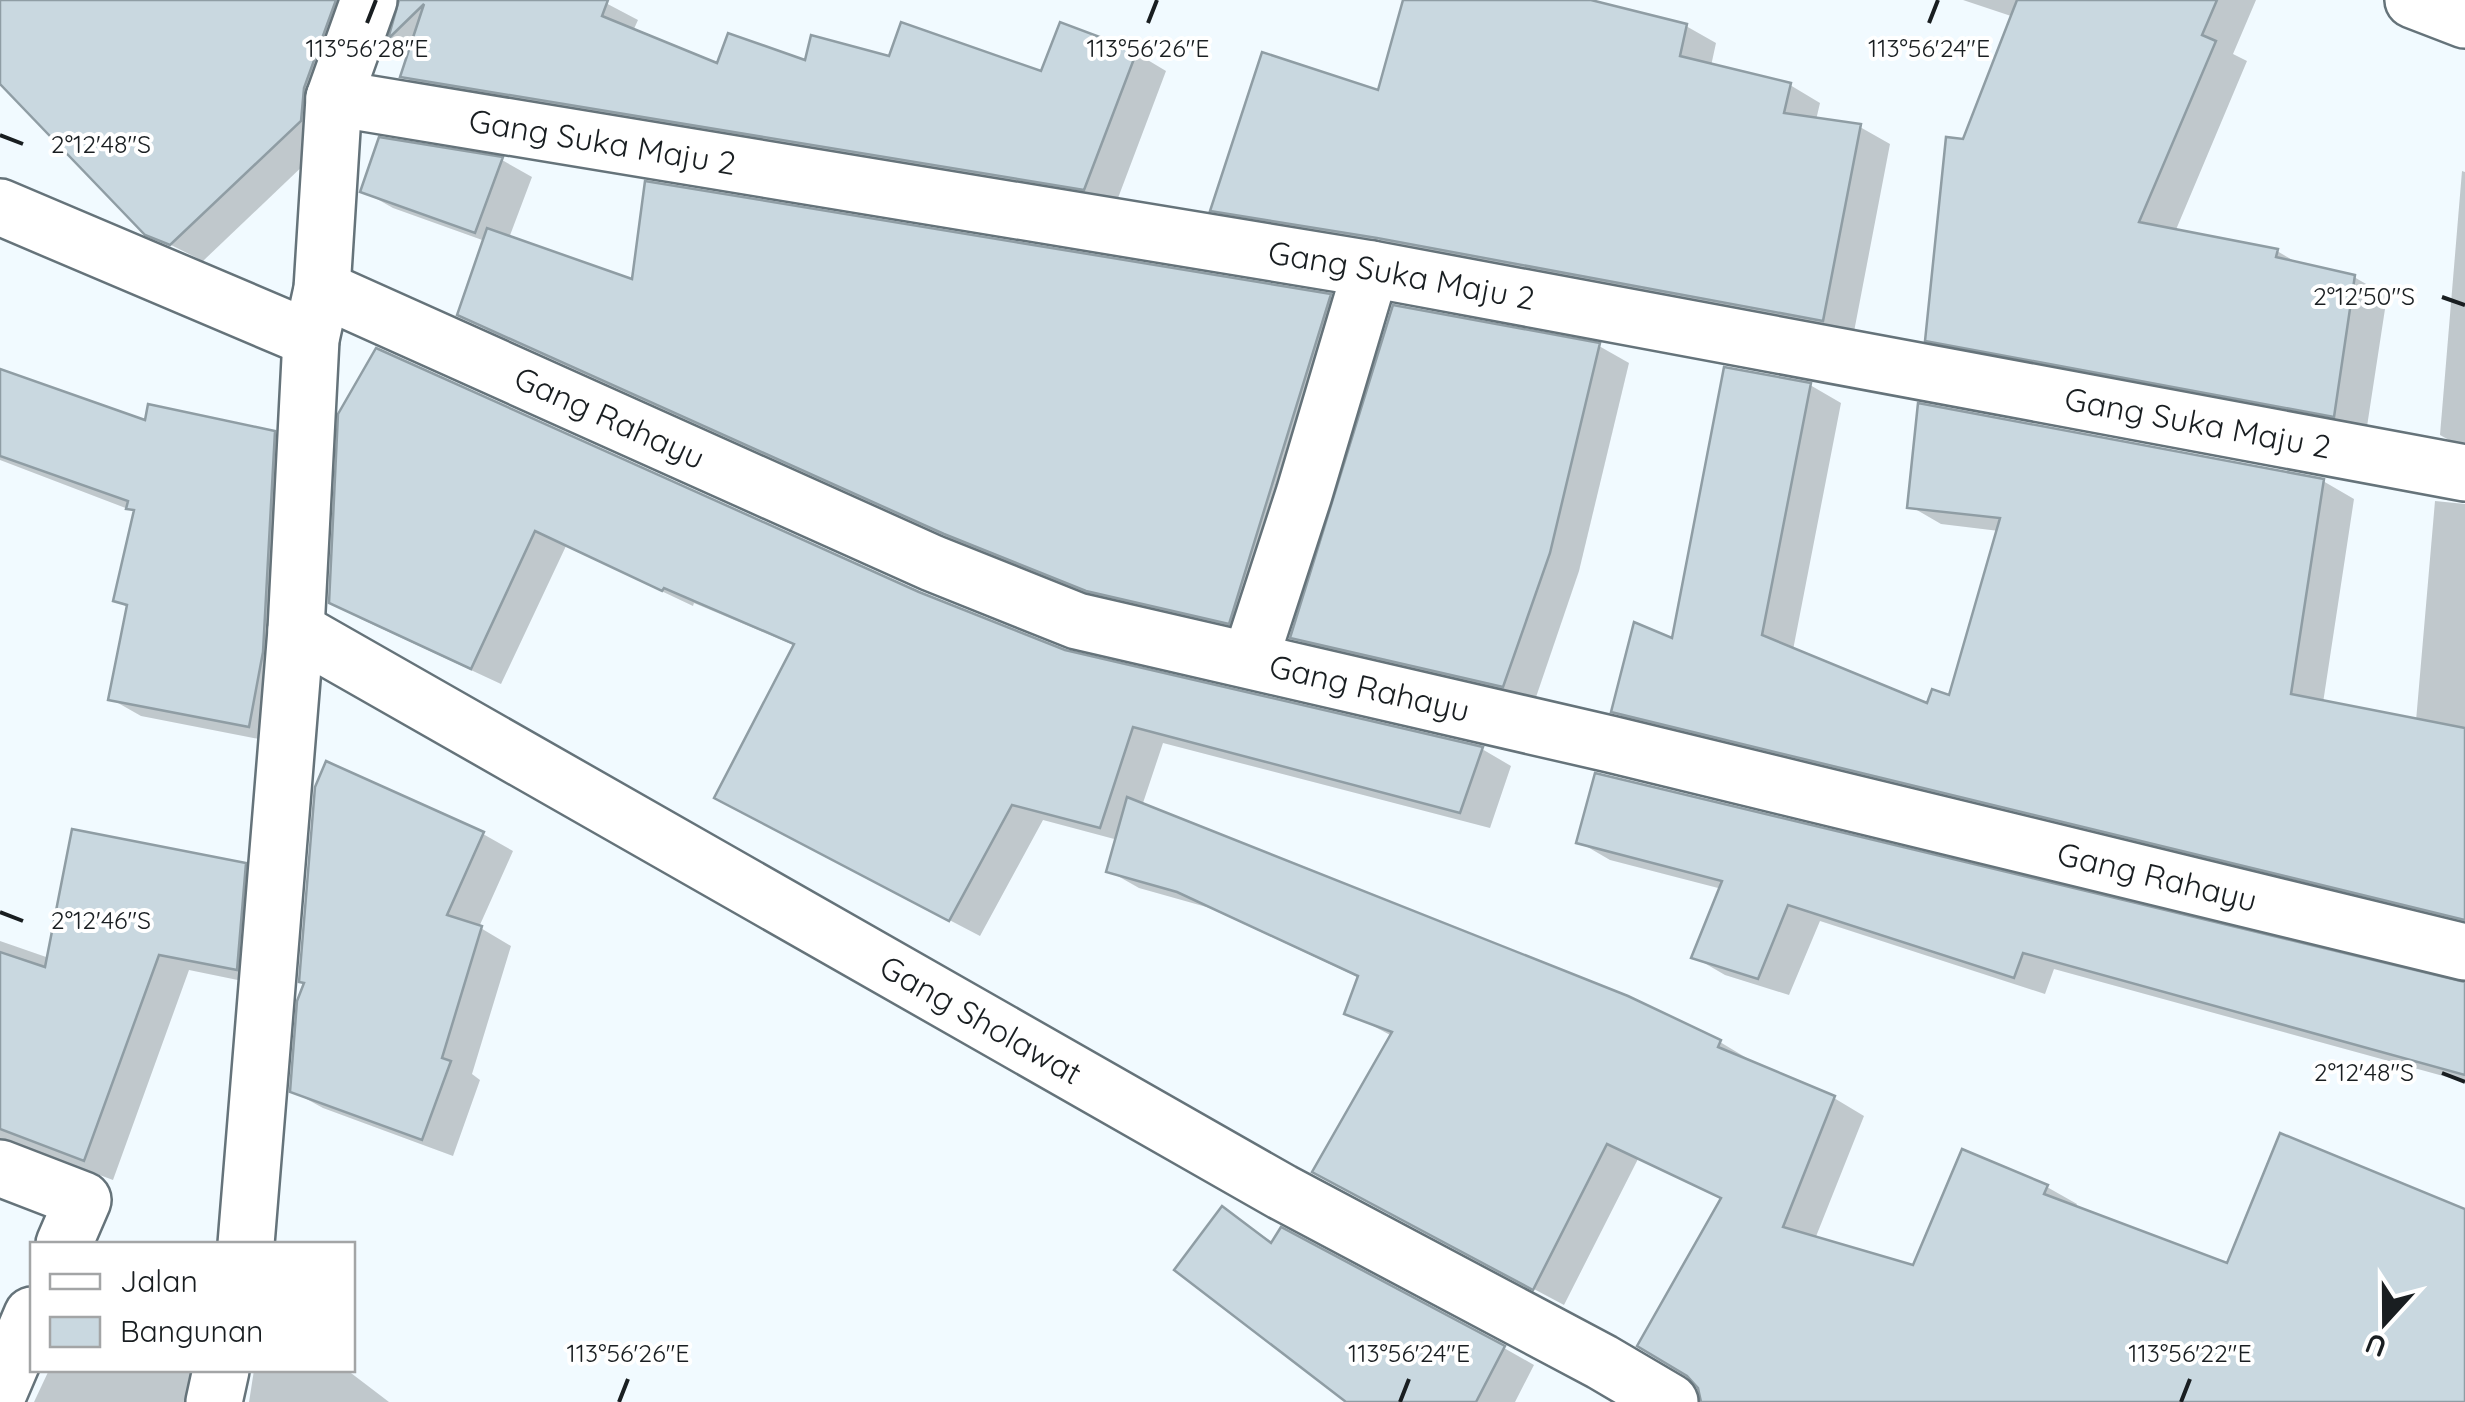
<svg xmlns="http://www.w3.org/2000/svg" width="2465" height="1402" font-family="Quicksand,sans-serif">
	<rect width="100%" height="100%" fill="#f1faff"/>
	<g fill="#0003">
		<path d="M 0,0 L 375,0 L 331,139 L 203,261 L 147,233 L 0,81 Z"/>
		<path d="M 402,0 L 600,0 L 638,20 L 633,31 L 718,67 L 890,59 L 1042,74 L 1136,53 L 1166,71 L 1115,206 L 433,94 L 403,76 L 412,49 L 391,38 Z"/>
		<path d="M 1405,0 L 1581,0 L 1686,26 L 1716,43 L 1711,66 L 1790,85 L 1820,103 L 1816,120 L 1860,127 L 1890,144 L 1853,337 L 1243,227 L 1213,210 L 1380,93 Z"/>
		<path d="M 1963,0 L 2256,0 L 2233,54 L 2247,61 L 2175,232 L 2277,251 L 2301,265 L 2354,277 L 2387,296 L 2366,433 L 1960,358 L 1928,339 L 1965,142 L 2029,22 Z"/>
		<path d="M 502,160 L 532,177 L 509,238 L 634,282 L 1330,296 L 1359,313 L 1258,639 L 1118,606 L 976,550 L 489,331 L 460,314 L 485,241 L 393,208 L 363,191 Z"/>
		<path d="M 2462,171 L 2465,172 L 2465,449 L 2440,435 Z"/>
		<path d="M 1599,346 L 1629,363 L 1579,571 L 1534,703 L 1323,654 L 1293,637 Z"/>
		<path d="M 0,372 L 147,423 L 274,433 L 304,451 L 279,743 L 141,716 L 111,699 L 129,608 L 116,600 L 136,512 L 0,460 Z"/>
		<path d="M 1810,385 L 1841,403 L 1793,650 L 1929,706 L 1951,698 L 1999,531 L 1941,524 L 1910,506 L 2323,481 L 2354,499 L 2323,703 L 2416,721 L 2435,501 L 2465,504 L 2465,928 L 1644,729 L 1613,711 L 1674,641 Z"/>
		<path d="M 341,414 L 918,594 L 1065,652 L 1482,749 L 1511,766 L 1490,828 L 1163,743 L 1142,806 L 1720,1042 L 1750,1060 L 1749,1063 L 1834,1098 L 1864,1116 L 1815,1239 L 1915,1268 L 2047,1187 L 2077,1204 L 2075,1209 L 2228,1266 L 2465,1211 L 2465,1402 L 1704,1402 L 1723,1199 L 1638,1159 L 1564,1305 L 1345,1189 L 1392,1036 L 1347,1012 L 1360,978 L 1210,908 L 1139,888 L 1109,871 L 1118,840 L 1043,820 L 980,936 L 746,814 L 796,646 L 694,603 L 693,606 L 566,546 L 501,684 L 361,619 L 331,601 Z"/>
		<path d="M 327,765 L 483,834 L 513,851 L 479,927 L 511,946 L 472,1074 L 480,1080 L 453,1156 L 323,1108 L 292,1091 Z"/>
		<path d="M 1579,842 L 2465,985 L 2465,1082 L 2054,969 L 2045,994 L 1820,921 L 1789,995 L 1725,975 L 1694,957 L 1722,889 L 1610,860 Z"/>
		<path d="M 245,865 L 275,882 L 267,986 L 189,970 L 113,1180 L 0,1138 L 0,941 L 49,958 Z"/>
		<path d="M 1223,1209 L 1274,1243 L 1504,1348 L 1534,1365 L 1515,1402 L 1350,1402 Z"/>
		<path d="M 49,1370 L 226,1370 L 216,1402 L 34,1402 Z"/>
		<path d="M 254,1370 L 347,1370 L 389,1402 L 249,1402 Z"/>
	</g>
	<g fill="#c9d8e0" stroke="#8f9da4" stroke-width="2.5">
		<path d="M 0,0 L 336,0 L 304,88 L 301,121 L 170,245 L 145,235 L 0,84 Z"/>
		<path d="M 399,0 L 608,0 L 602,16 L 717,63 L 728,33 L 805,60 L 811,35 L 889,56 L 901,22 L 1041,71 L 1060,22 L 1137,51 L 1084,190 L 400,77 L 424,4 L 388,39 Z"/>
		<path d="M 1403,0 L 1591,0 L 1687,24 L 1680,56 L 1791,83 L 1784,113 L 1861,124 L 1823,321 L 1377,238 L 1210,211 L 1262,52 L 1378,90 Z"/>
		<path d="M 2017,0 L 2217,0 L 2202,35 L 2216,41 L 2139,222 L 2278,249 L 2276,257 L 2355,275 L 2334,417 L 1925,341 L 1946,137 L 1963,139 Z"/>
		<path d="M 379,137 L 503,157 L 475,233 L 360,192 Z"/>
		<path d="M 645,181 L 1331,294 L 1229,624 L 1086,591 L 944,534 L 457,315 L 487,228 L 632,279 Z"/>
		<path d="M 1393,305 L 1600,343 L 1550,553 L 1503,687 L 1290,638 Z"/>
		<path d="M 376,348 L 919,592 L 1065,650 L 1483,747 L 1460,813 L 1133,727 L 1100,828 L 1012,805 L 949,921 L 714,798 L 794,644 L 664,588 L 662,591 L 535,531 L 471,669 L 329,603 L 338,414 Z"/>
		<path d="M 1724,367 L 1811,383 L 1762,635 L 1927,703 L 1932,689 L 1949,695 L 2000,518 L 1907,508 L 1918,403 L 2324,479 L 2291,694 L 2465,728 L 2465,920 L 1611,712 L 1634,622 L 1672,638 Z"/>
		<path d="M 0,369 L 145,420 L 148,404 L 275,431 L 263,652 L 249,727 L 108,700 L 127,605 L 113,601 L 134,510 L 126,509 L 128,501 L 0,456 Z"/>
		<path d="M 326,761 L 484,832 L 447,915 L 482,926 L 442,1058 L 451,1061 L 422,1140 L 290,1092 L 297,1001 L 304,983 L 299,982 L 315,787 Z"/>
		<path d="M 1595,773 L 2465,982 L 2465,1075 L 2023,953 L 2014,978 L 1788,905 L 1758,979 L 1691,958 L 1722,881 L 1576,843 Z"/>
		<path d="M 1127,797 L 1628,996 L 1721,1040 L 1718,1047 L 1835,1096 L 1783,1227 L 1913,1265 L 1962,1149 L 2048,1185 L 2044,1194 L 2227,1263 L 2280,1133 L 2465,1209 L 2465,1402 L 1701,1402 L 1698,1388 L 1687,1376 L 1637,1346 L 1721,1198 L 1607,1144 L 1533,1290 L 1312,1172 L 1392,1032 L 1344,1014 L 1358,976 L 1177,892 L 1106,872 Z"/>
		<path d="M 72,829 L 246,863 L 237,970 L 159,955 L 84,1161 L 0,1129 L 0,952 L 45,967 Z"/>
		<path d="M 1222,1206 L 1271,1243 L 1281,1227 L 1505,1346 L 1476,1402 L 1346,1402 L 1174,1270 Z"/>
	</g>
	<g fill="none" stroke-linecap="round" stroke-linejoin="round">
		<defs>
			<g id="street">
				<path d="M 2413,0 L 2465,20"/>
				<path id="s1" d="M 334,98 L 1371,269 L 2465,473"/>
				<path d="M 0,207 L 311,339"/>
				<path id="s2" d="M 322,289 L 932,563 L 1077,621 L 1610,744 L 2465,952"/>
				<path id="s3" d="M 296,630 L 1282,1192 L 1602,1362 L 1670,1402"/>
				<path d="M 1250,660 L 1304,494 L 1371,269"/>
				<path d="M 0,1168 L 83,1200 L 64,1244"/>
				<path d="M 246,1244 L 296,630 L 311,339 L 322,289 L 334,98 L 369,0"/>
				<path d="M 0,1390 L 32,1315"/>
				<path d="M 214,1402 L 221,1370"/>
			</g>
		</defs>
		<use href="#street" stroke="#65737a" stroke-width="60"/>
		<use href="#street" stroke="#fff" stroke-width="55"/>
	</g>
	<path fill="none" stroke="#191e21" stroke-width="4" d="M 367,23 L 376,0M 1148,23 L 1157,0M 1929,23 L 1938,0M 0,135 L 23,144M 2442,297 L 2465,305M 0,912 L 23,921M 2442,1073 L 2465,1082M 619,1402 L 628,1379M 1400,1402 L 1409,1379M 2181,1402 L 2190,1379"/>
	<g text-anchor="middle" stroke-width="8" stroke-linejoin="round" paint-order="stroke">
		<g font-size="32" fill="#191e21" stroke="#fff">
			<text dy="11" stroke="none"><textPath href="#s1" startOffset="272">Gang Suka Maju 2</textPath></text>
			<text dy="11" stroke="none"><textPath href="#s1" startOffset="1082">Gang Suka Maju 2</textPath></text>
			<text dy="11" stroke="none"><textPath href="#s2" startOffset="315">Gang Rahayu</textPath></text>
			<text dy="11" stroke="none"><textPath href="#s1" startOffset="1892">Gang Suka Maju 2</textPath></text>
			<text dy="11" stroke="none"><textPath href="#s2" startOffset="1125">Gang Rahayu</textPath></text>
			<text dy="11" stroke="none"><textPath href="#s2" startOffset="1935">Gang Rahayu</textPath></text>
			<text dy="11" stroke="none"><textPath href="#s3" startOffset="788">Gang Sholawat</textPath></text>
		</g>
	</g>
	<g font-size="25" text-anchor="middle" fill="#191e21" stroke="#fff" stroke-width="8" stroke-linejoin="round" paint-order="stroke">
		<text x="367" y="57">113°56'28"E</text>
		<text x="1148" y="57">113°56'26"E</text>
		<text x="1929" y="57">113°56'24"E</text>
		<text x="101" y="153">2°12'48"S</text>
		<text x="2364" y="305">2°12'50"S</text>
		<text x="101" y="929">2°12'46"S</text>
		<text x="2364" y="1081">2°12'48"S</text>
		<text x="628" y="1362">113°56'26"E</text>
		<text x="1409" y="1362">113°56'24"E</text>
		<text x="2190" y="1362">113°56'22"E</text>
	</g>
	<rect x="30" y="1242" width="325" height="130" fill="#ffffff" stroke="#a3a5a6" stroke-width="2.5"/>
	<rect x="50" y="1274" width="50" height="15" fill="#ffffff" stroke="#a3a5a6" stroke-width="2.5"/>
	<text x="120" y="1292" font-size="30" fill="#191e21">Jalan</text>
	<rect x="50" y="1317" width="50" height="30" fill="#c9d8e0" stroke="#a3a5a6" stroke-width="2.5"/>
	<text x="120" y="1342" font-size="30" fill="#191e21">Bangunan</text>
	<g transform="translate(2385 1322) rotate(201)" stroke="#ffffff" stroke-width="8" paint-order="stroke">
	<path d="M0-8L18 38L0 25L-18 38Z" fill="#191e21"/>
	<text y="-15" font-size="28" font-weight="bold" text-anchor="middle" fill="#191e21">U</text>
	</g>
</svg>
